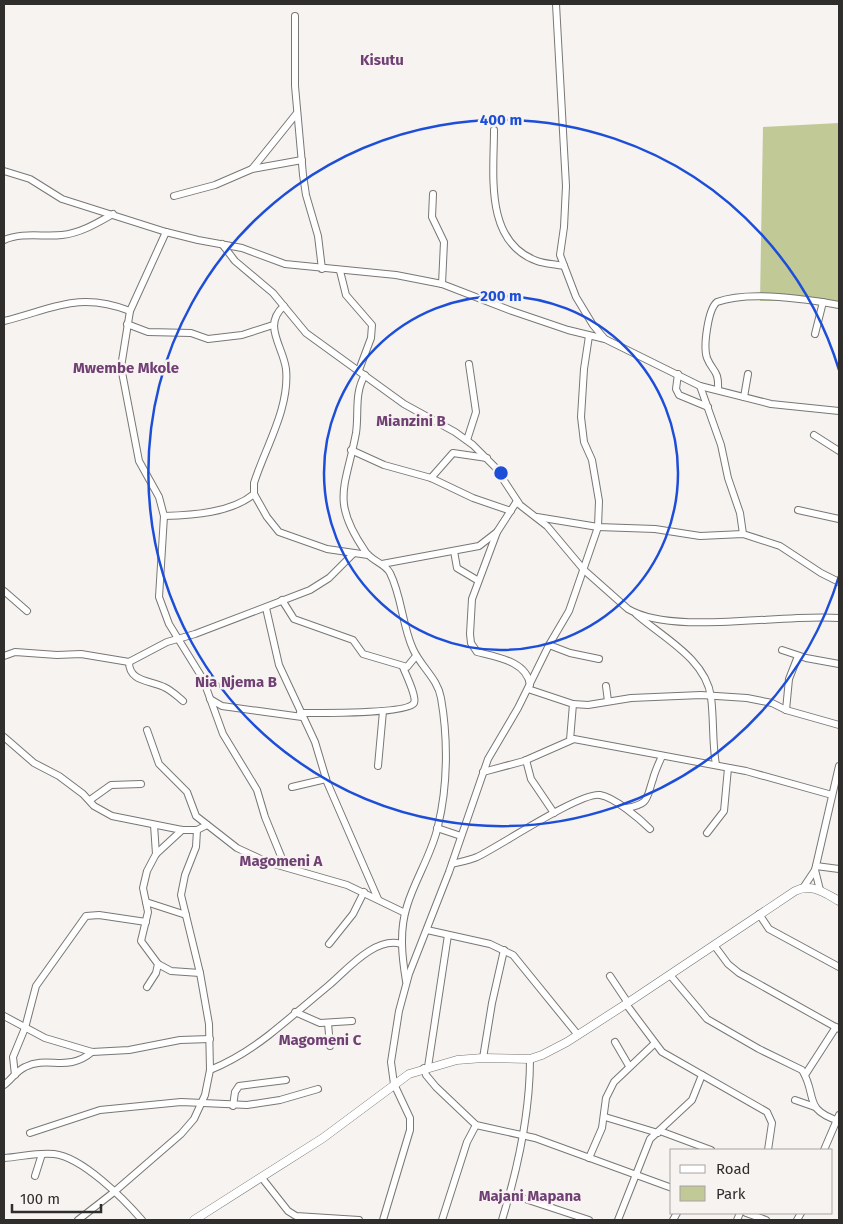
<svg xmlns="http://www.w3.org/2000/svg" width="843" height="1224" font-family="'Fira Sans',sans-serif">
	<rect width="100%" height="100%" fill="#f6f3f0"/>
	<path fill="#c1c997" d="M 839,123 L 839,301 L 760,301 L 763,127 Z"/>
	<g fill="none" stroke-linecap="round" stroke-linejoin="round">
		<defs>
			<g id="minor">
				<path d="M 556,4 L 566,186 L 564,227 L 560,255 L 576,297 L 593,325 L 604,338"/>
				<path d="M 295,16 L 295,86 L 303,175 L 306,195 L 318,236 L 322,269"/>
				<path d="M 494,130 C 494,174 484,242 537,261 C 545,264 555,264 564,266"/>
				<path d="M 252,169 L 297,113"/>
				<path d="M 4,171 L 30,179 L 62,199 L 166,232 L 198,240 L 242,248 L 285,264 L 396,275 L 442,284 L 512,311 L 568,330 L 605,339 L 700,386 L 771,404 L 839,411"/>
				<path d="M 433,194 L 432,217 L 444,242 L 442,284"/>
				<path d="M 174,196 L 215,185 L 252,169 L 302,160"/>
				<path d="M 166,232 L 130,311 L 121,367 L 139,461 L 159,497 L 164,516 L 159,597 L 169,624 L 203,679 L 223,734 L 257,790 L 265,817 L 285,866"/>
				<path d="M 4,240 C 22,232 43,237 62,235 C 81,233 97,223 113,214"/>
				<path d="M 222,244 L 235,261 L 273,293 L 306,333 L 404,404 L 455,432 L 473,445 L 495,467 L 520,505 L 547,526 L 584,570 L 628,609 C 673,636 784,613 839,618"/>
				<path d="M 340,271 L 346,295 L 372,325 L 371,338 L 359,370"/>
				<path d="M 284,306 C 262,325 283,346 286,369 C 290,408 265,448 254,483 L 254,494 L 267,517 L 279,532 L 327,549 L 368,555"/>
				<path d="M 4,321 C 53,309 78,291 130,311"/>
				<path d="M 127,324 L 148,332 L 191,333 L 208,339 L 242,335 L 273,325"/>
				<path d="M 815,334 L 823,302"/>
				<path d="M 678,374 L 676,389 L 679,395 L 708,407"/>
				<path d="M 365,375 C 354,393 359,413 356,433 C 346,487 330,500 365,551 C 371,561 385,563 390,573 C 402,597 402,625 413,649 C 421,667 438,679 441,698 C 448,738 448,785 438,826 C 432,854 415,879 407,906 C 399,931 402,957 406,981"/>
				<path d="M 700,386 L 721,445 L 728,478 L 740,513 L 743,534"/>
				<path d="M 718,390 C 719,369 713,373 707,358 C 703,347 708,309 717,302 C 749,290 806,299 839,305"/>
				<path d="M 744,397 L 748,374"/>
				<path d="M 814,435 L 839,451"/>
				<path d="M 467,440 L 476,412 L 469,364"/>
				<path d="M 351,450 L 384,465 L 431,478 L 473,498 L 511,511"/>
				<path d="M 431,478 L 453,453 L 487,458"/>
				<path d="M 798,510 L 839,519"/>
				<path d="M 164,516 C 193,515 231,513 254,494"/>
				<path d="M 537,517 L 598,527 L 655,529 L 700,536 L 743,534 L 780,546 L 821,573 L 839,582"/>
				<path d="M 497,532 L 472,599 L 470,634 L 471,643 L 477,652 C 496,657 527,661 530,685"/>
				<path d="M 454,551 L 457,568 L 477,580"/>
				<path d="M 382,564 L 479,546 L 497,532 L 517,501"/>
				<path d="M 4,591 L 27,611"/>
				<path d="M 282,600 L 294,619 L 353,640 L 363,654 L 407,667 L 416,656"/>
				<path d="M 266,608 L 279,665 L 315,742 L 327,782 L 378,899"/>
				<path d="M 636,614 C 662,637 706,659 711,697 C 714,720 712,742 716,765"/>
				<path d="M 549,645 L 570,653 L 599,659"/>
				<path d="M 782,650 L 806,658 L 839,664"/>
				<path d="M 4,656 L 15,652 L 57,655 L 81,654 L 129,662 L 167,642 L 195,634 L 310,590 L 329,578 L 353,554"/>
				<path d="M 129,662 C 129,682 150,680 164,687 C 171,690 177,696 183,701"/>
				<path d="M 606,686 L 608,701"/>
				<path d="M 528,689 L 573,704 L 588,705 L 631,698 L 701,695 L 747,698 L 772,703 L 786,710 L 839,725"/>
				<path d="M 210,699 L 222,706 L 302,717"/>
				<path d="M 786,710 L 789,679 L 798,656"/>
				<path d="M 300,713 C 317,713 408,714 414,703 C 417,697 406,675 403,667"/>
				<path d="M 147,730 L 159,764 L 187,792 L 196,816 L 237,848 L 267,862 L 347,885 L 405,913"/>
				<path d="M 4,737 L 34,763 L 59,776 L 83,794 L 94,806 L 112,816 L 182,830 L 197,830 L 207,825"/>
				<path d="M 570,740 L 573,704"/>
				<path d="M 526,760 L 531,779 L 554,813"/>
				<path d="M 378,766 L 383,711"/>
				<path d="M 483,772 L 524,761 L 574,739 L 746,771 L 832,795"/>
				<path d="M 292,787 L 326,779"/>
				<path d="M 90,800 L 111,785 L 141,784"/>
				<path d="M 626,808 C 650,804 646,799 653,779 C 655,771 659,763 662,756"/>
				<path d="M 154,825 L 156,854"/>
				<path d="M 437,828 L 461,836"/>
				<path d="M 707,833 L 724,811 L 728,768"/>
				<path d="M 452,864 C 460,862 470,860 477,857 C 500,846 580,792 600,795 C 614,797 640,819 650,829"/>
				<path d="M 816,866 L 839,869"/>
				<path d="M 815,870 L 820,890"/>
				<path d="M 803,888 L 815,870 L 839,766"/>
				<path d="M 146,902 L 186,915"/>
				<path d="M 759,914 L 769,929 L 839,967"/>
				<path d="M 427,930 L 490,944 L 513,955 L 578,1035"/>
				<path d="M 329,944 L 353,914 L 364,892"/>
				<path d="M 714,945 L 728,964 L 739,973 L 839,1029"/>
				<path d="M 158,964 L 171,971 L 200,973"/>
				<path d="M 670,975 L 707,1019 L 759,1049 L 802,1070 C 818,1096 802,1109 839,1121"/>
				<path d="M 610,976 L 628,1003"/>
				<path d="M 147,987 L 156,973 L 158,964 L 141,941 L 148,912 L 143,888 L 147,871 L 156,854 L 182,830"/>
				<path d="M 626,1004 L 662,1052 L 767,1112 L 772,1123 L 768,1150"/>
				<path d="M 295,1012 L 320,1023 L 352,1021"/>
				<path d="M 4,1016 L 45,1038 L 92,1052 L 129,1050 L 180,1040 L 210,1039"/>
				<path d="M 328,1023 L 330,1046"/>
				<path d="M 615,1042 L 629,1066"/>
				<path d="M 483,1058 L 492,1003 L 504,950"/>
				<path d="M 428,1067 L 448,935"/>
				<path d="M 424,1068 L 426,1075 L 436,1087 L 476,1125 L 535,1138 L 672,1188"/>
				<path d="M 210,1070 C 232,1061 251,1049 269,1035 C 289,1019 309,1002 328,986 C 346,971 375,936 401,944"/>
				<path d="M 15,1075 L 13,1057 L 25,1028 L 36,986 L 86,916 L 99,915 L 146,922"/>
				<path d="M 805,1075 L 836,1027"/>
				<path d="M 4,1085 C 11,1080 16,1071 25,1067 C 49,1055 67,1073 92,1052"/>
				<path d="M 795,1100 L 815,1107"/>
				<path d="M 233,1106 L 235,1092 L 239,1086 L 286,1080"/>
				<path d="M 605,1117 L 658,1133"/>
				<path d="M 660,1131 L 711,1150"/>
				<path d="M 30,1133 L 100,1110 L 181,1102 L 247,1105 L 280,1100 L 318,1089"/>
				<path d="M 824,1150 L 839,1115"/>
				<path d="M 4,1158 C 20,1157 38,1152 54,1154 C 82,1157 124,1199 142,1220"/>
				<path d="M 589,1158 L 602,1128 L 606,1098 L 614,1082 L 654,1044"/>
				<path d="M 35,1176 L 42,1154"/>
				<path d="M 262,1178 L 288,1211 L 296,1216 L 359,1220"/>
				<path d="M 510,1194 L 589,1220"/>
				<path d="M 746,1213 L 766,1220"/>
				<path d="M 78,1220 L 114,1192 L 181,1134 L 194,1119 L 205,1095 L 210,1070 L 209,1024 L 200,973 L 181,895 L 185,875 L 196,847 L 197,830"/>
				<path d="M 383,1220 L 410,1130 L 410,1118 L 394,1084 L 391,1062 L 399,1011 L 409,974 L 449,872 L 488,759 L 518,708 L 549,645 L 569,611 L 598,527 L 599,501 L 592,460 L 584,442 L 581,417 L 584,369 L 589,336"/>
				<path d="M 442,1220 L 467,1142 L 476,1125"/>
				<path d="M 502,1220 C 518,1168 530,1114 530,1059"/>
				<path d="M 618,1220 L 650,1139 L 692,1100 L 702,1075"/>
				<path d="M 673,1220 L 677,1213"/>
				<path d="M 737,1220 L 740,1213"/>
				<path d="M 797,1220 L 801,1213"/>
			</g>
			<path id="major" d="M 194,1220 L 323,1138 L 409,1074 L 457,1060 L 483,1058 L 530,1059 L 542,1055 L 567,1042 L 626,1004 L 795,891 C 812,883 825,893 839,901"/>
		</defs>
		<use href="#minor" stroke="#797774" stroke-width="8"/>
		<use href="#major" stroke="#797774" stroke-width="9"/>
		<use href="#minor" stroke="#fff" stroke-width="6"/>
		<use href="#major" stroke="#fff" stroke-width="8"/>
	</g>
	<g fill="none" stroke="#1d4ed8" stroke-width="2.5">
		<circle cx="501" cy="473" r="177"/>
		<path d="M839 576A353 353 0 1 1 839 370"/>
	</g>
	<g text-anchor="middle" stroke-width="5" stroke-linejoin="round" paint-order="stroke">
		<g font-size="15" font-weight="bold" fill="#704074" stroke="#f6f3f0">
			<text x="382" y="65">Kisutu</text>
			<text x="126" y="373">Mwembe Mkole</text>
			<text x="411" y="426">Mianzini B</text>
			<text x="236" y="687">Nia Njema B</text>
			<text x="281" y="866">Magomeni A</text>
			<text x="320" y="1045">Magomeni C</text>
			<text x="530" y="1201">Majani Mapana</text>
		</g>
	</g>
	<circle cx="501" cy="473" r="8" fill="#1d4ed8" stroke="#f6f3f0" stroke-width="2.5"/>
	<g font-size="15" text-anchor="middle" font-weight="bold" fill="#1d4ed8" stroke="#f6f3f0" stroke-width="5" stroke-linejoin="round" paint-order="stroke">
		<text x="501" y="125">400 m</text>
		<text x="501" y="301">200 m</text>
	</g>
	<rect width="843" height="1224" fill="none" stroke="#2f2e2d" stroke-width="10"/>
	<rect x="670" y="1149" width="162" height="65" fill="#f6f3f0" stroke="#a6a4a2"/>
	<rect x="680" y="1165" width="25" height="8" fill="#ffffff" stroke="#a6a4a2"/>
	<text x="716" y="1174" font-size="15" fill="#2f2e2d">Road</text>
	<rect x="680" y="1186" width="25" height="15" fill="#c1c997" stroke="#a6a4a2"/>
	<text x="716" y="1199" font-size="15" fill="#2f2e2d">Park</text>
	<path d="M12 1204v8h89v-8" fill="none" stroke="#2f2e2d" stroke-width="2.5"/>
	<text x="20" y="1204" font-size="15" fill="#2f2e2d" stroke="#f6f3f0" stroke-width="4" paint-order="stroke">100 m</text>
</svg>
